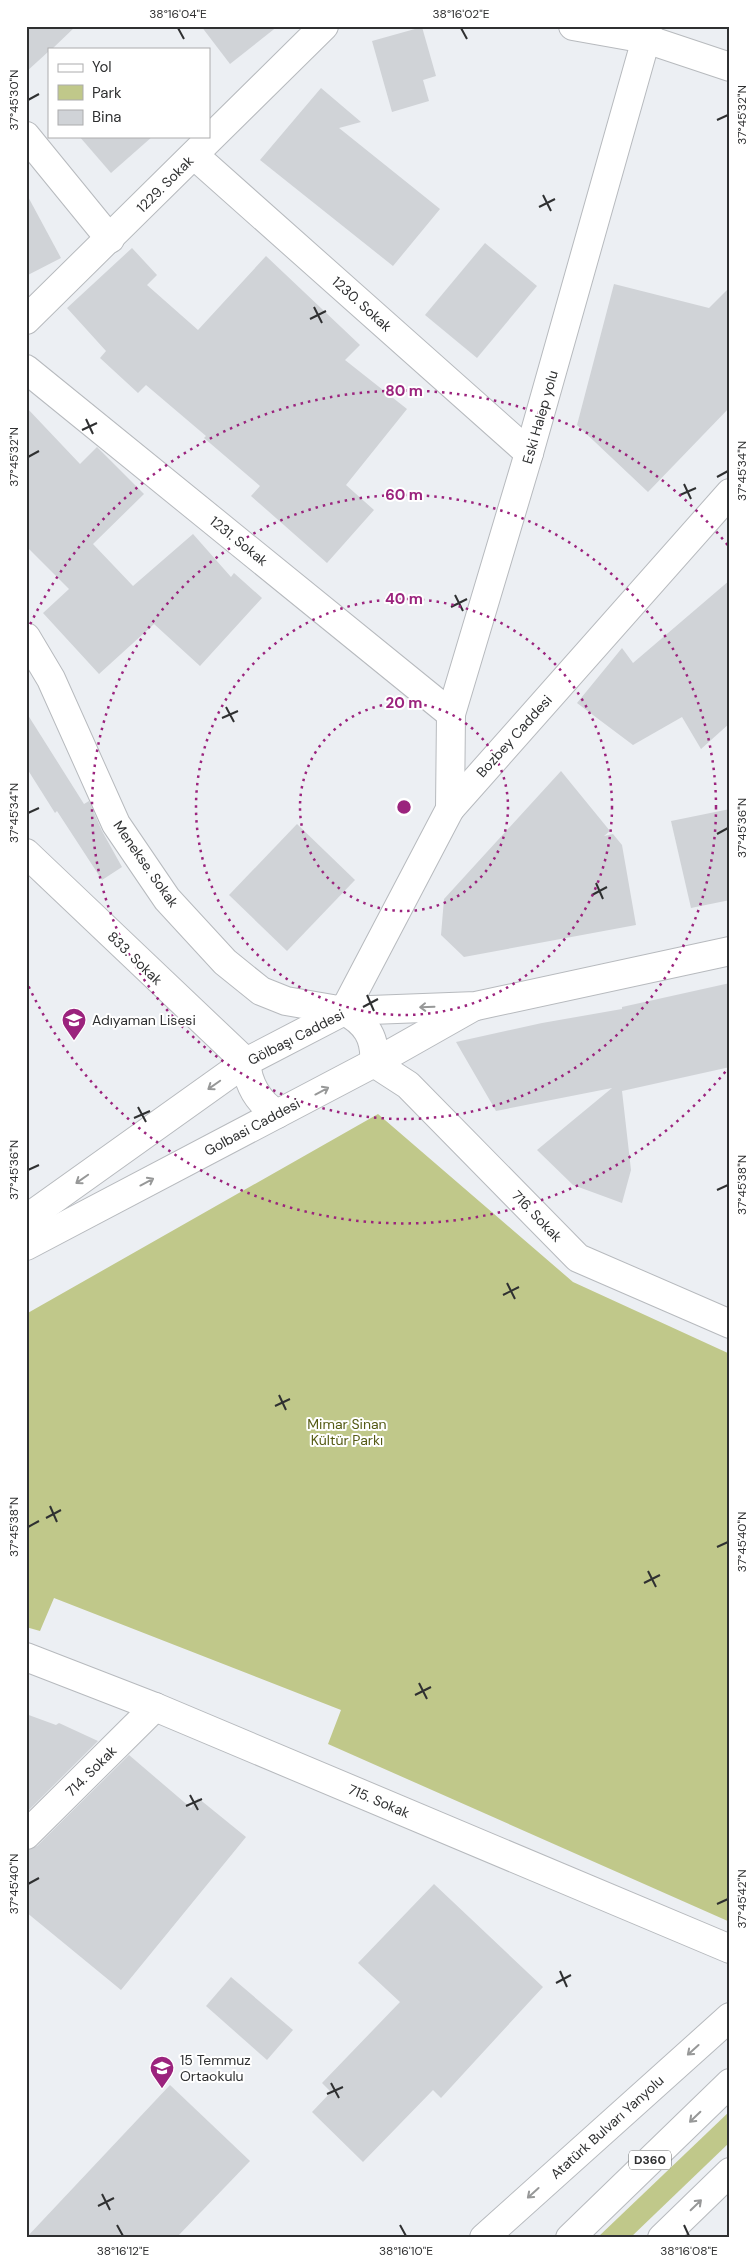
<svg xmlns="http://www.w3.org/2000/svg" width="756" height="2264" font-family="'DM Sans',sans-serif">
	<rect width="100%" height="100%" fill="#eceff3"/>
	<g fill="#c0c88a">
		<path d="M 378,1114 L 573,1282 L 730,1354 L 730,1922 L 328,1744 L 341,1710 L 54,1598 L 40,1631 L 26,1627 L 26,1314 Z"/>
		<path d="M 730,2111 L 730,2142 L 630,2238 L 597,2238 Z"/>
	</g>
	<g fill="#d0d3d7">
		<path d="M 26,26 L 76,26 L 52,49 L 49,49 L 49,51 L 26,72 Z"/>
		<path d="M 201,26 L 278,26 L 230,64 Z"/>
		<path d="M 422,27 L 436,76 L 423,80 L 429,101 L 392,112 L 372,41 Z"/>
		<path d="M 321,88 L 361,122 L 339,128 L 440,209 L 393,266 L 260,160 Z"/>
		<path d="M 79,136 L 153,136 L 111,173 Z"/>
		<path d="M 26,193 L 61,258 L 26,276 Z"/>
		<path d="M 485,243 L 537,286 L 477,358 L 425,315 Z"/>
		<path d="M 132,248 L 157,275 L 147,285 L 198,330 L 266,256 L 360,345 L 345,360 L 407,409 L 346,485 L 374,510 L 327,563 L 251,496 L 260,486 L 204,438 L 206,436 L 146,385 L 138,393 L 100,358 L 106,351 L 67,308 Z"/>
		<path d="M 614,284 L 709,308 L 730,287 L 730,407 L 648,492 L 577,425 Z"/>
		<path d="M 26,407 L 80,464 L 97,447 L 144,494 L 93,544 L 133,586 L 193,534 L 231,577 L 234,573 L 262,598 L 200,666 L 154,624 L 99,674 L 43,613 L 69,589 L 26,546 Z"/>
		<path d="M 730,580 L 730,723 L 701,749 L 682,717 L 633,745 L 577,703 L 622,648 L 633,663 Z"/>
		<path d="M 26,712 L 84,804 L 89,801 L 102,831 L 122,867 L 102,880 L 57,811 L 55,813 L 26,767 Z"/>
		<path d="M 561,771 L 610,831 L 604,836 L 613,834 L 622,845 L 636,925 L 464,957 L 441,935 L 444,899 Z"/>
		<path d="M 730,809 L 730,900 L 691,908 L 671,821 Z"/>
		<path d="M 297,824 L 355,880 L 287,951 L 229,895 Z"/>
		<path d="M 730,983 L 730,1067 L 622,1091 L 631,1170 L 622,1203 L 573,1185 L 537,1150 L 612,1088 L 496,1111 L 456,1042 L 542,1023 L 622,1009 L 622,1007 Z"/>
		<path d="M 26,1714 L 56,1725 L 59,1723 L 98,1741 L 26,1813 Z"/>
		<path d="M 129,1755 L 191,1808 L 198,1798 L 246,1837 L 121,1990 L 26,1912 L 26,1850 L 37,1846 Z"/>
		<path d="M 434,1884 L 543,1987 L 441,2098 L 433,2090 L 363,2162 L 312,2112 L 331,2092 L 322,2083 L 400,2002 L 358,1963 Z"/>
		<path d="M 231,1977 L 293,2030 L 267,2060 L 206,2006 Z"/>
		<path d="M 170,2085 L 250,2161 L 176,2238 L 26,2238 Z"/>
	</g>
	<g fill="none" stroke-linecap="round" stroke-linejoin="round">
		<defs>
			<g id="minor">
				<path d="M 573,26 L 646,39 L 730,67"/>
				<path d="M 26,136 L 110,239"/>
				<path d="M 194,155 L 529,453"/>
				<path d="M 26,320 L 324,26"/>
				<path d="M 26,369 L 451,714"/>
				<path d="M 26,637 L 51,679 L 116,824 L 167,899 L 225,962 L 261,991 L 286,1001 L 344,1011 L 450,809 L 730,493"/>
				<path d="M 450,809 L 451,714 L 529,453 L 646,39 L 648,26"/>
				<path d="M 26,853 L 246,1062"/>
				<path d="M 374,1063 L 408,1085 L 578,1258 L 730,1324"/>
				<path d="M 26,1657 L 155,1707 L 730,1949"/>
				<path d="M 26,1835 L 155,1707"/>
				<path d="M 484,2238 L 730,2017"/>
			</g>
			<g id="major">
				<path d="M 344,1011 C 366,1022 376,1038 374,1063"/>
				<path d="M 246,1062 C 248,1085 258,1102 277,1114"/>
				<path d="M 26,1219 L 246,1062 L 344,1011 L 476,1006 L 730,951"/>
				<path d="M 26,1246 L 374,1063 L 473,1007"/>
			</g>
			<g id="highway">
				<path d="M 570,2238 L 730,2083"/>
				<path d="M 662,2238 L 730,2172"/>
			</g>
		</defs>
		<use href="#minor" stroke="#b7babe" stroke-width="30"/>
		<use href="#major" stroke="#b7babe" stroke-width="30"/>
		<use href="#highway" stroke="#b7babe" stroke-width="30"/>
		<use href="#minor" stroke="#fff" stroke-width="28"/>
		<use href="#major" stroke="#fff" stroke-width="28"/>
		<use href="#highway" stroke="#fff" stroke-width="28"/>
	</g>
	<defs><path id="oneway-shaft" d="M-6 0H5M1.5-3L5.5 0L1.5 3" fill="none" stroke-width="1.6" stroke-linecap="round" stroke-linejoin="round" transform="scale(1.25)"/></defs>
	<g stroke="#979898">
		<use href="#oneway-shaft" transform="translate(427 1007) rotate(178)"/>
		<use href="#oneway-shaft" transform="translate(214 1085) rotate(145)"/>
		<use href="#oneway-shaft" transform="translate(322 1091) rotate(-28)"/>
		<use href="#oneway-shaft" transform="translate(82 1179) rotate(145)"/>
		<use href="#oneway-shaft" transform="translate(147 1182) rotate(-28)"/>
		<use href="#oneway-shaft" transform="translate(693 2050) rotate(138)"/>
		<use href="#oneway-shaft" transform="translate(695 2117) rotate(136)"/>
		<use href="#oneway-shaft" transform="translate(533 2193) rotate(138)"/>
		<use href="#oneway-shaft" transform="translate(696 2205) rotate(-44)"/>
	</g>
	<path fill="none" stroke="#2f3031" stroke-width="2" d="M 178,28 L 184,39M 461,28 L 467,39M 28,100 L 39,94M 717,120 L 728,115M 543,195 L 551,211M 539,207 L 555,199M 314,307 L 322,323M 310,319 L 326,311M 86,419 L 93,434M 82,430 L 97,423M 28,457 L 39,451M 717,477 L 728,471M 684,484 L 691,499M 680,495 L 696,488M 455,595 L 463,611M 451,607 L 467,599M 226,707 L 234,722M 222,718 L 238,711M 28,813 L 39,808M 717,834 L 728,828M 596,883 L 603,899M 592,895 L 607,887M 367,995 L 374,1011M 363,1007 L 378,999M 138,1107 L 146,1122M 134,1118 L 150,1111M 28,1170 L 39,1165M 717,1190 L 728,1185M 507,1283 L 515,1299M 503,1295 L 519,1287M 279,1395 L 286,1410M 275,1406 L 290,1399M 50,1506 L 57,1522M 46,1518 L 61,1510M 28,1527 L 39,1521M 717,1547 L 728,1542M 648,1571 L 656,1587M 644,1583 L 660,1575M 419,1683 L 427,1699M 415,1695 L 431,1687M 190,1795 L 198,1810M 186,1806 L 202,1799M 28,1884 L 39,1878M 717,1904 L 728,1899M 560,1971 L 567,1987M 556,1983 L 571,1975M 331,2083 L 339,2098M 327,2094 L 343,2087M 102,2194 L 110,2210M 98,2206 L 114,2198M 117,2225 L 123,2236M 400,2225 L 406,2236M 684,2225 L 689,2236"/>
	<g fill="none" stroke="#9b237d" stroke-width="2.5" stroke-dasharray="2.5 5">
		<circle cx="404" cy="807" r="104"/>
		<circle cx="404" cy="807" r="208"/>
		<circle cx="404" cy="807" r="312"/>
		<path d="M730 1066A416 416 0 0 1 27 983M27 631A416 416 0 0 1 730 548"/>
	</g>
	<defs>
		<symbol id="school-pin" viewBox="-11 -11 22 30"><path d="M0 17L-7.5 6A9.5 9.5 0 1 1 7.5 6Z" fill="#9b237d" stroke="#fff"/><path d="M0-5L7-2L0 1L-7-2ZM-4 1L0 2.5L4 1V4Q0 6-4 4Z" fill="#fff"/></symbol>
	</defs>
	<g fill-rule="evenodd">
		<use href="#school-pin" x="60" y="1006" width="28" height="38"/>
		<use href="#school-pin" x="148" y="2054" width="28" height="38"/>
	</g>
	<g text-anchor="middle" stroke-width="4" stroke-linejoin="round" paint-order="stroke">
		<rect fill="#fff" stroke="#6d6e6f" stroke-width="1" x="629" y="2150.5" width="42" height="19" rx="4"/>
		<g font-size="12" font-weight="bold" fill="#2f3031">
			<text x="650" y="2164">D360</text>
		</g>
		<g font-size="14" fill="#2f3031" stroke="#fff">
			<text transform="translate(165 184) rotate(-45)" y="5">1229. Sokak</text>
			<text transform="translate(362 304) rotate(42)" y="5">1230. Sokak</text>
			<text transform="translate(540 417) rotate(-74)" y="5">Eski Halep yolu</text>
			<text transform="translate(239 541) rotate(39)" y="5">1231. Sokak</text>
			<text transform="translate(514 736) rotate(-48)" y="5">Bozbey Caddesi</text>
			<text transform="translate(146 864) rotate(55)" y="5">Menekse. Sokak</text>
			<text transform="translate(135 958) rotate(44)" y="5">833. Sokak</text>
			<text transform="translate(296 1037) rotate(-27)" y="5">Gölbaşı Caddesi</text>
			<text transform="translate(252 1127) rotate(-28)" y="5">Golbasi Caddesi</text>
			<text transform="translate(537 1216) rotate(46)" y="5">716. Sokak</text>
			<text transform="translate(91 1771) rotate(-45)" y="5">714. Sokak</text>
			<text transform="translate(379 1801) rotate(23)" y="5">715. Sokak</text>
			<text transform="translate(607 2127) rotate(-42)" y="5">Atatürk Bulvarı Yanyolu</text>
		</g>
		<g font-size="14" fill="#2f3031" stroke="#fff" text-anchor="start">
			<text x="92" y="1025">Adıyaman Lisesi</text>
			<text x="180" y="2065">15 Temmuz<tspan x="180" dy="16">Ortaokulu</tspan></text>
		</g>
		<g font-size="14" fill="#555b15" stroke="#fff">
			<text x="347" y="1429">Mimar Sinan<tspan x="347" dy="16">Kültür Parkı</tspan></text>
		</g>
	</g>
	<circle cx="404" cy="807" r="8" fill="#9b237d" stroke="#fff" stroke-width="2.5"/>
	<g font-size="15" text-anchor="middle" font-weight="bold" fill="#9b237d" stroke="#fff" stroke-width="4" stroke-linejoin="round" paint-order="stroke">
		<text x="404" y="396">80 m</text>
		<text x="404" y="500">60 m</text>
		<text x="404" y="604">40 m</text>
		<text x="404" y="708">20 m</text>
	</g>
	<rect width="756" height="2264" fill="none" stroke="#ffffff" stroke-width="55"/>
	<rect x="48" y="48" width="162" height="90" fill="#ffffff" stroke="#acacad"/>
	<rect x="58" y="64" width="25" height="8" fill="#ffffff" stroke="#acacad"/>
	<text x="92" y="72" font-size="15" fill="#2f3031">Yol</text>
	<rect x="58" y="85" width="25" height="15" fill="#c0c88a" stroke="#acacad"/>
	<text x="92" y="98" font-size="15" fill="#2f3031">Park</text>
	<rect x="58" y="110" width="25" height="15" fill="#d0d3d7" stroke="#acacad"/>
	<text x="92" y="122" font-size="15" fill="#2f3031">Bina</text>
	<rect x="28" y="28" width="700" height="2208" fill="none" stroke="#2f3031" stroke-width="2"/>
	<g font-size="12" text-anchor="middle" fill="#2f3031">
		<text x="178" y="18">38°16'04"E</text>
		<text x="461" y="18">38°16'02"E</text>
		<text transform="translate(14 100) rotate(-90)" y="4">37°45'30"N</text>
		<text transform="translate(742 115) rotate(-90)" y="4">37°45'32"N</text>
		<text transform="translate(14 457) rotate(-90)" y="4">37°45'32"N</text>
		<text transform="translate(742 471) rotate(-90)" y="4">37°45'34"N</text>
		<text transform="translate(14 813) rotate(-90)" y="4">37°45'34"N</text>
		<text transform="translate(742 828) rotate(-90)" y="4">37°45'36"N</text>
		<text transform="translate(14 1170) rotate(-90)" y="4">37°45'36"N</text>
		<text transform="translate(742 1185) rotate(-90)" y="4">37°45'38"N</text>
		<text transform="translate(14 1527) rotate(-90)" y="4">37°45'38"N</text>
		<text transform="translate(742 1542) rotate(-90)" y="4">37°45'40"N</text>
		<text transform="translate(14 1884) rotate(-90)" y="4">37°45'40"N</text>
		<text transform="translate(742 1899) rotate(-90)" y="4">37°45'42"N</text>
		<text x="123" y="2255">38°16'12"E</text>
		<text x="406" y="2255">38°16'10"E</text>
		<text x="689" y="2255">38°16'08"E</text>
	</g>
</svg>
